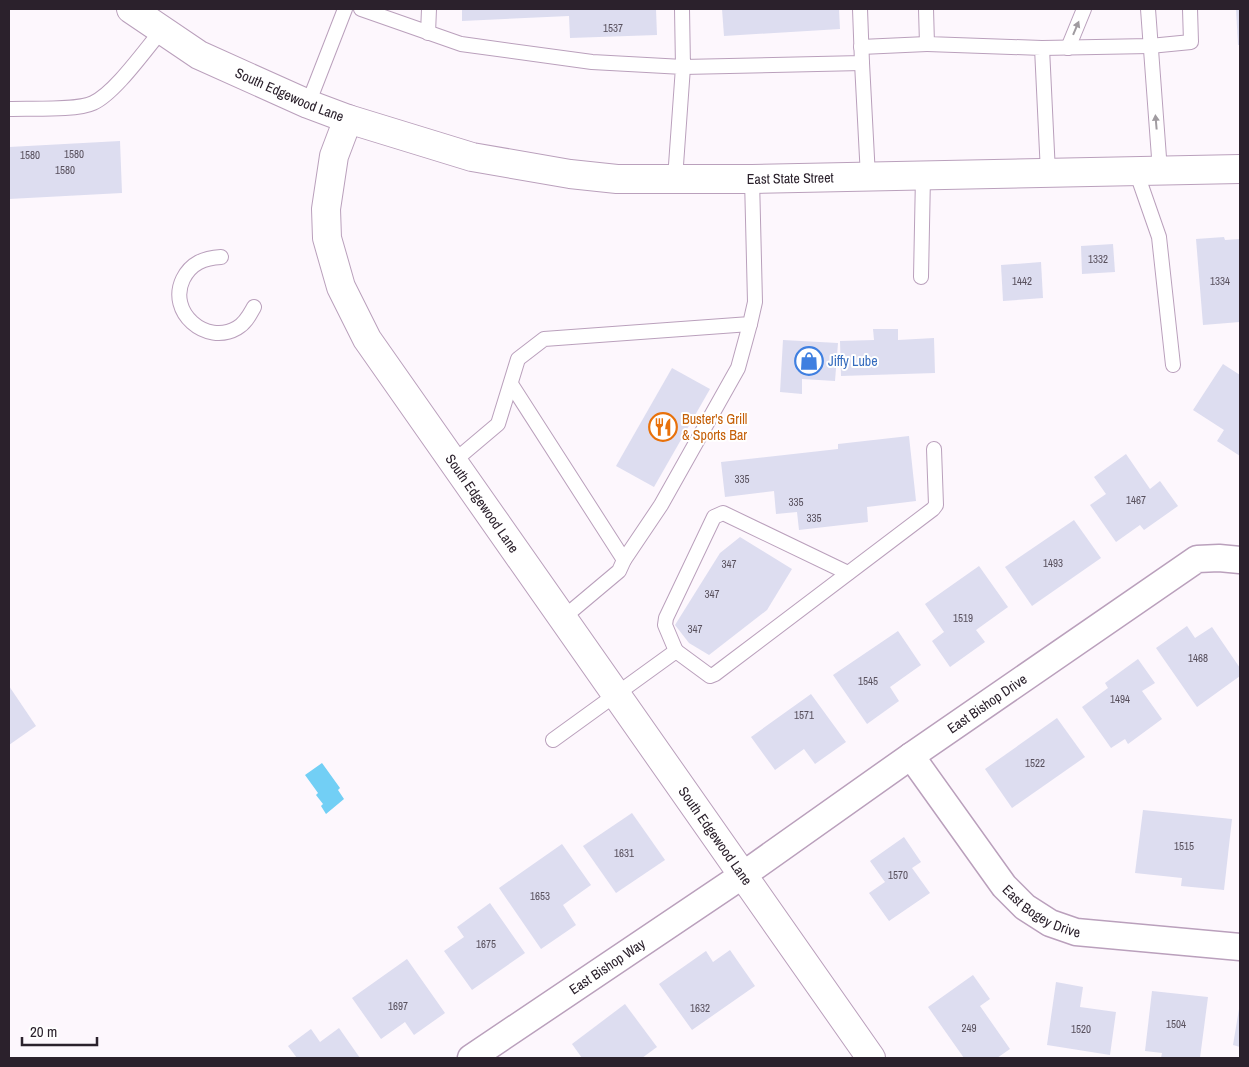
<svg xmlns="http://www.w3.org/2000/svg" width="1249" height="1067" font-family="'Archivo Narrow',sans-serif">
	<rect width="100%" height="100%" fill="#fdf7fd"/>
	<path fill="#72cff5" d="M 322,763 L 340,788 L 338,790 L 344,799 L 326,814 L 321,806 L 323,804 L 316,795 L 318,793 L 305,775 Z"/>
	<g fill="#ddddf0">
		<path d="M 462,9 L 656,9 L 657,35 L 570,38 L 569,16 L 462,21 Z"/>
		<path d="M 722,9 L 839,9 L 840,29 L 724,36 Z"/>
		<path d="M 1236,9 L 1240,9 L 1240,45 L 1238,45 Z"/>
		<path d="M 120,141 L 122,193 L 9,199 L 9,147 Z"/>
		<path d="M 1224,237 L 1225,240 L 1240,239 L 1240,322 L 1203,325 L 1196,239 Z"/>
		<path d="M 1113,244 L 1115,272 L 1082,274 L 1081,246 Z"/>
		<path d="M 1041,262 L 1043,298 L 1003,301 L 1001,265 Z"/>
		<path d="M 873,329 L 898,329 L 898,340 L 934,338 L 935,373 L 841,376 L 840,341 L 874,340 Z"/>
		<path d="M 783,340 L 838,343 L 835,381 L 802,379 L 802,394 L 780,392 Z"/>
		<path d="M 1223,364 L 1240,375 L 1240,456 L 1217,441 L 1224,430 L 1193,410 Z"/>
		<path d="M 672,368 L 710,389 L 654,487 L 616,466 Z"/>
		<path d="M 909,436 L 916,501 L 867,507 L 868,522 L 799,530 L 797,512 L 776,514 L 774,491 L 725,497 L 721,462 L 838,449 L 838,444 Z"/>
		<path d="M 1126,454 L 1150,489 L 1160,481 L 1178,506 L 1144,530 L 1140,525 L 1116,542 L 1090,505 L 1106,494 L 1094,477 Z"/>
		<path d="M 1074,520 L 1101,558 L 1032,606 L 1005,567 Z"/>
		<path d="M 740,537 L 792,569 L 767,610 L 709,655 L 689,643 L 675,625 L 720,553 Z"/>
		<path d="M 979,566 L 1008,607 L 976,630 L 985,642 L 950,667 L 932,641 L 944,632 L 925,604 Z"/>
		<path d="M 1187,626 L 1195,638 L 1212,627 L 1240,668 L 1240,676 L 1197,707 L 1156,648 Z"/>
		<path d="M 898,631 L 921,665 L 890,687 L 899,701 L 867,724 L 833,675 Z"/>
		<path d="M 1138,659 L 1155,683 L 1142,691 L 1162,719 L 1128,744 L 1125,739 L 1111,748 L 1082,707 L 1108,688 L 1105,683 Z"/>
		<path d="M 9,686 L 36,726 L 9,745 Z"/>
		<path d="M 811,694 L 846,742 L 815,764 L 804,749 L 775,770 L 751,737 Z"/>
		<path d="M 1057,718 L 1085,757 L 1012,808 L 985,769 Z"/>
		<path d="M 1143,810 L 1232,819 L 1224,890 L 1181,886 L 1182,878 L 1135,873 Z"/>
		<path d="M 632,813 L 665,860 L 616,893 L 583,846 Z"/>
		<path d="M 904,837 L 921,862 L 912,868 L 930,893 L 889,921 L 869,893 L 885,882 L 870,861 Z"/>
		<path d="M 562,844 L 591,885 L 563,905 L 576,925 L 541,949 L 499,888 Z"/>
		<path d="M 490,903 L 525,953 L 472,990 L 444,951 L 464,937 L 457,927 Z"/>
		<path d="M 730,950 L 755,986 L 692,1030 L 659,984 L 706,951 L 713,962 Z"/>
		<path d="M 407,959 L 445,1013 L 414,1035 L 405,1022 L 381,1039 L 352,998 Z"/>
		<path d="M 973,975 L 990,999 L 980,1006 L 1010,1049 L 997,1058 L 964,1058 L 928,1007 Z"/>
		<path d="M 1056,982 L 1083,987 L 1080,1007 L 1116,1012 L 1110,1055 L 1047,1045 Z"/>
		<path d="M 1152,991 L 1208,997 L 1200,1058 L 1161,1058 L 1162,1053 L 1145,1051 Z"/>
		<path d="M 625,1004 L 657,1047 L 642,1058 L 582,1058 L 572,1044 Z"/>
		<path d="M 1239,1009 L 1240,1009 L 1240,1047 L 1233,1045 Z"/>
		<path d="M 339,1028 L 360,1058 L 297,1058 L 288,1046 L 311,1029 L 320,1042 Z"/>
	</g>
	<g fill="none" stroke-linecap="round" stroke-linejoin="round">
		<defs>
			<g id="service">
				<path d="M 361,9 L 461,44 L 592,62 L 683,67 L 675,179"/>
				<path d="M 682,9 L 683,67 L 862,63 L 860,9"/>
				<path d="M 926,9 L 927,44 L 1042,48 L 1048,173"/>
				<path d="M 1148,9 L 1160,171"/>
				<path d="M 428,33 L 429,9"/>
				<path d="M 861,47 L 927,44"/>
				<path d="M 1042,48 L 1150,46 L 1191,42 L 1190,9"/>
				<path d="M 1068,48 L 1084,9"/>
				<path d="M 862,63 L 868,177"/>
				<path d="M 308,104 L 345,9"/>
				<path d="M 9,109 C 29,108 76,111 93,103 C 115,93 145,50 162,30"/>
				<path d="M 1136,171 L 1159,237 L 1173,365"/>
				<path d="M 221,257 C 204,258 191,263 183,279 C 167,312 206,346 237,328 C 246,323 250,314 254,307"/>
				<path d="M 921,277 L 923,176"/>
				<path d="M 511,384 L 624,560 L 619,571 L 563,618"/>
				<path d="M 453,462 L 498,424 L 518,359 L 544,339 L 750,324 L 755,302 L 752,179"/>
				<path d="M 624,560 L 661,505 L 738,368 L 750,324"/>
				<path d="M 676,651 L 665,625 L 666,618 L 714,517 L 723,513 L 848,573"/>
				<path d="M 553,740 L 676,651 L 710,676 L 715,674 L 933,509 L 936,505 L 934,449"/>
			</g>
			<g id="minor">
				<path id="s1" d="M 911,756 L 1004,886 L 1025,907 L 1050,923 L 1076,932 L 1240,947"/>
				<path id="s2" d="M 471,1058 L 743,875 L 911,756 L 1197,559 L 1219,558 L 1240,560"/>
			</g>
			<g id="tertiary">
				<path id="s3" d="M 348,119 L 334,156 L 326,209 L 327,238 L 341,287 L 367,339 L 871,1058"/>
			</g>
			<g id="secondary">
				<path id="s4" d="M 131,9 L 199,55 L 308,104 L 348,119 L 472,157 L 570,174 L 617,179 L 752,179 L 1240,169"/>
			</g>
		</defs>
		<use href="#service" stroke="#baa0bc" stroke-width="16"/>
		<use href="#minor" stroke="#baa0bc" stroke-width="29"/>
		<use href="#tertiary" stroke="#baa0bc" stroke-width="30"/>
		<use href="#secondary" stroke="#baa0bc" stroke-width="30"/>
		<use href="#service" stroke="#fff" stroke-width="14"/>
		<use href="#minor" stroke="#fff" stroke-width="26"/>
		<use href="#tertiary" stroke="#fff" stroke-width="28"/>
		<use href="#secondary" stroke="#fff" stroke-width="28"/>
	</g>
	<defs><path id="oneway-solid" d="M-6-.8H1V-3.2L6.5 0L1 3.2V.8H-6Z" transform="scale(1.25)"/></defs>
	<g fill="#a09ba0">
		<use href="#oneway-solid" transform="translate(1076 28) rotate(-67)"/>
		<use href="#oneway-solid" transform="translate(1156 122) rotate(-95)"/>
	</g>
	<defs>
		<symbol id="shop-ring" viewBox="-11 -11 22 22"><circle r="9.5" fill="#fff" stroke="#3f7fe0" stroke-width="1.5"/><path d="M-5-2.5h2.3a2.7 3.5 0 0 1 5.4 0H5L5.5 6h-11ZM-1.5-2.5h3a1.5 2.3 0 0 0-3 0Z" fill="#3f7fe0"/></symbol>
		<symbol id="restaurant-ring" viewBox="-11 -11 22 22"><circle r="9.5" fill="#fff" stroke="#e8710a" stroke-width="1.5"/><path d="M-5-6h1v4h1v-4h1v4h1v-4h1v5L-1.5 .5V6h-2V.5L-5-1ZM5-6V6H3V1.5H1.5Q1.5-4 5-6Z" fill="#e8710a"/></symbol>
	</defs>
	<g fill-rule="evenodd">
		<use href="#shop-ring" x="793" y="345" width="32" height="32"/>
		<use href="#restaurant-ring" x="647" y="411" width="32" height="32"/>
	</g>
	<g text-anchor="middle" stroke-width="4" stroke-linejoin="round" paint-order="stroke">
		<g font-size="11" fill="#58505d">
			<text x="613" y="32">1537</text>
			<text x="74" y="158">1580</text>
			<text x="30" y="159">1580</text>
			<text x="65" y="174">1580</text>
			<text x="1098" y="263">1332</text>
			<text x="1022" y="285">1442</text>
			<text x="1220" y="285">1334</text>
			<text x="742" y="483">335</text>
			<text x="1136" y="504">1467</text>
			<text x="796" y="506">335</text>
			<text x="814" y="522">335</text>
			<text x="1053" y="567">1493</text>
			<text x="729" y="568">347</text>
			<text x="712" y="598">347</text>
			<text x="963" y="622">1519</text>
			<text x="695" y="633">347</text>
			<text x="1198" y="662">1468</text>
			<text x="868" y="685">1545</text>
			<text x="1120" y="703">1494</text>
			<text x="804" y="719">1571</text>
			<text x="1035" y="767">1522</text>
			<text x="1184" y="850">1515</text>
			<text x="624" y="857">1631</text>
			<text x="898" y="879">1570</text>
			<text x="540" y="900">1653</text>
			<text x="486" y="948">1675</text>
			<text x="398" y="1010">1697</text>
			<text x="700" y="1012">1632</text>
			<text x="1176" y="1028">1504</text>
			<text x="969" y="1032">249</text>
			<text x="1081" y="1033">1520</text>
		</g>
		<g font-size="14" fill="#2b212c" stroke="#fff">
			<text dy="5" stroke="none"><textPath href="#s4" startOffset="181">South Edgewood Lane</textPath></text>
			<text dy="5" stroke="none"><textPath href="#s4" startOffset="694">East State Street</textPath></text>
			<text dy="5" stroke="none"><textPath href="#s3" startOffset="432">South Edgewood Lane</textPath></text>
			<text dy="5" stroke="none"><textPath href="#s2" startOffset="626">East Bishop Drive</textPath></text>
			<text dy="5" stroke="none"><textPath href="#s3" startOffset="838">South Edgewood Lane</textPath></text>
			<text dy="5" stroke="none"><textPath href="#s1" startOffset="206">East Bogey Drive</textPath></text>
			<text dy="5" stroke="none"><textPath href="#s2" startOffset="164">East Bishop Way</textPath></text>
		</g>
		<g font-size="14" fill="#366cbe" stroke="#fff" text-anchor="start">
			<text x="828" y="366">Jiffy Lube</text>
		</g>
		<g font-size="14" fill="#c56008" stroke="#fff" text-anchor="start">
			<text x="682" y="424">Buster's Grill<tspan x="682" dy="16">&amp; Sports Bar</tspan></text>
		</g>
	</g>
	<rect width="1249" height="1067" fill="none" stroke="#2b212c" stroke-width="20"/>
	<path d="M22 1037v8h75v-8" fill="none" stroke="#2b212c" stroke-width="2.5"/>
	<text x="30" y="1037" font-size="15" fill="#2b212c" stroke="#ffffff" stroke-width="4" paint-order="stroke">20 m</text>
</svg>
